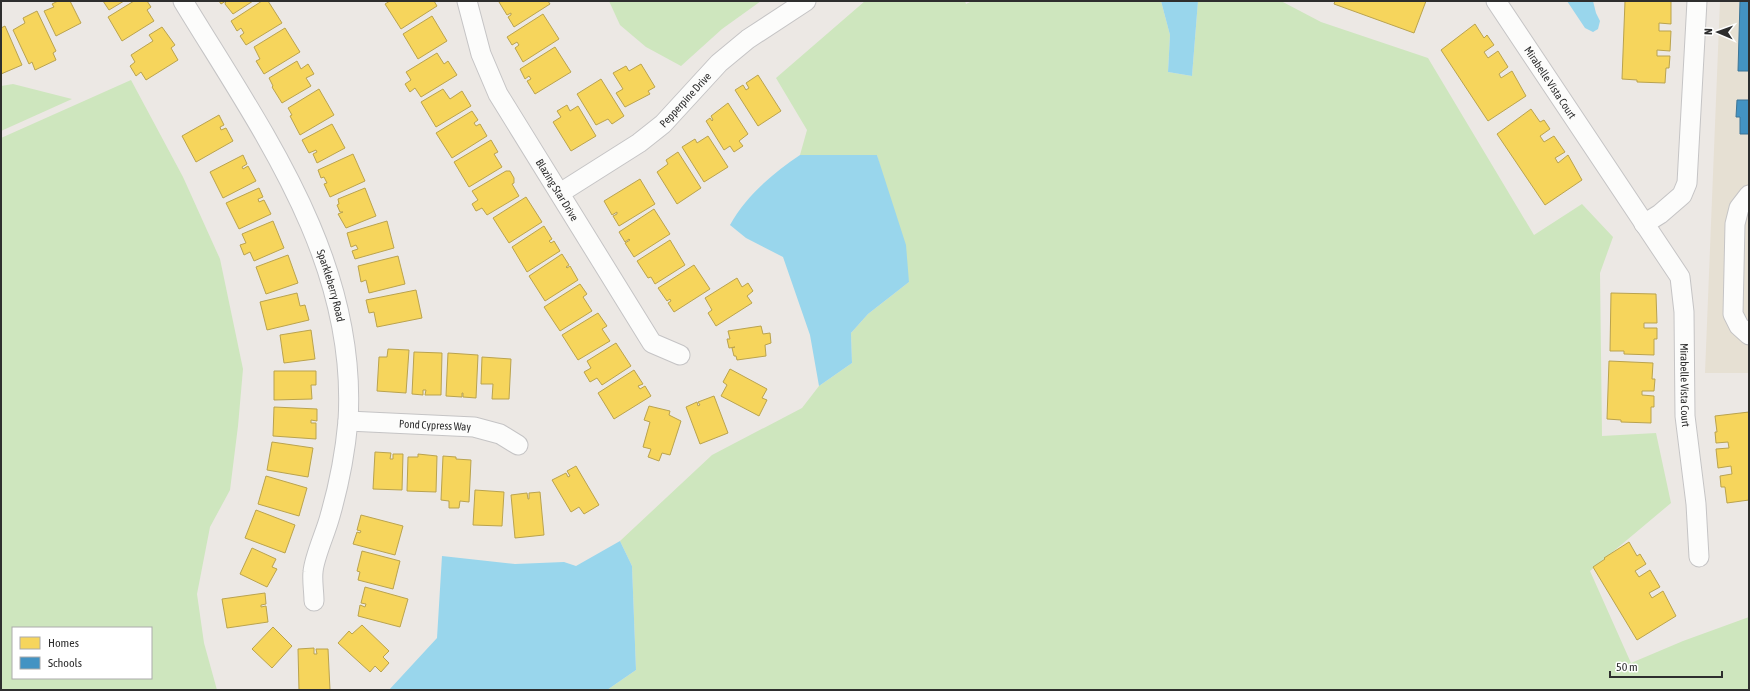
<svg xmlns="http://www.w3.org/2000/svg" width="1750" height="691" font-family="'Asap Condensed',sans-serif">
	<rect width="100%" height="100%" fill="#ece8e4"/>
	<path fill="#e6e0d3" d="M 1720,1 L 1749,1 L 1749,373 L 1705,373 Z"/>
	<g fill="#cee6be" fill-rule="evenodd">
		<path d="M 609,1 L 761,1 L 722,29 L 681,66 L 646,47 L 620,25 Z"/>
		<path d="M 865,1 L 965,1 L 966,4 L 972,1 L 1161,1 L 1170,35 L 1168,72 L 1192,76 L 1198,1 L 1281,1 L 1321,22 L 1428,58 L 1534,235 L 1582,204 L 1613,237 L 1600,273 L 1602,436 L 1656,433 L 1671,503 L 1590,571 L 1631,663 L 1683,641 L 1749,617 L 1749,690 L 607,690 L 636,670 L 632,566 L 620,541 L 712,455 L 802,408 L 819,386 L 852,363 L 851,333 L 868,314 L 909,282 L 877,155 L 800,155 L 807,130 L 776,78 Z"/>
		<path d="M 131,80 L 183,177 L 220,259 L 243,369 L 238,426 L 230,490 L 210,527 L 197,594 L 204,643 L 217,690 L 1,690 L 1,138 ZM 13,628 L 151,628 L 151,678 L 13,678 Z"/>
		<path d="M 13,84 L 72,99 L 1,131 L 1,86 Z"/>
	</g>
	<g fill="#99d6ec">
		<path d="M 1161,1 L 1198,1 L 1192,76 L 1168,72 L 1170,35 Z"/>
		<path d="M 1567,1 L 1593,1 L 1596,13 L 1600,21 L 1598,29 L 1593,32 L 1585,28 Z"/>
		<path d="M 800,155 L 877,155 L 906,245 L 909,282 L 868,314 L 851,333 L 852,363 L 819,386 L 810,335 L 783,257 L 746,238 L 730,225 C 746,196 773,173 800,155 Z"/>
		<path d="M 620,541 L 632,566 L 636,670 L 607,690 L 389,690 L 437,638 L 442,556 L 515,564 L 564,562 L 576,566 Z"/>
	</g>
	<g fill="#f6d55c" stroke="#baa34e">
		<path d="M 58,1 L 70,1 L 81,23 L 56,36 L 44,11 L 54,7 L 52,4 Z"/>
		<path d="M 103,1 L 124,1 L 109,10 Z"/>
		<path d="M 134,1 L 147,1 L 151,7 L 147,10 L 154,21 L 122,41 L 108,17 Z"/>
		<path d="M 219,1 L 253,1 L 233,14 L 225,4 L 226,1 L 221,4 Z"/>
		<path d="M 262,1 L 268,1 L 282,23 L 246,45 L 240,36 L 244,33 L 241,28 L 237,31 L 231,21 Z"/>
		<path d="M 390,1 L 434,1 L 437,6 L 401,29 L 385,4 Z"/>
		<path d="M 501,1 L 548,1 L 550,4 L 514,27 L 508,17 L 511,15 L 511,13 L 507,15 L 499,2 Z"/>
		<path d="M 1335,1 L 1426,1 L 1414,33 L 1334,4 Z"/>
		<path d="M 1625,1 L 1671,1 L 1671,24 L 1659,23 L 1659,31 L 1671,31 L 1670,51 L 1657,50 L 1657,56 L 1670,56 L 1669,68 L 1666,68 L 1665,83 L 1637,82 L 1637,80 L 1622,79 Z"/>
		<path d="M 37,11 L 56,51 L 53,53 L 56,60 L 35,70 L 32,62 L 29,64 L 13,30 L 25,23 L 23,18 Z"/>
		<path d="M 543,14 L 559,39 L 523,62 L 515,48 L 519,45 L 517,42 L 512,45 L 507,37 Z"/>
		<path d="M 432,16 L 447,41 L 418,59 L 403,34 Z"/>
		<path d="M 1475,24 L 1484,38 L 1487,35 L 1494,45 L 1484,52 L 1488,58 L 1498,51 L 1508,67 L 1499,74 L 1501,78 L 1512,71 L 1526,96 L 1488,121 L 1441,50 Z"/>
		<path d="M 5,26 L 22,65 L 1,74 L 1,28 Z"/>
		<path d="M 162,27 L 175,45 L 171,48 L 178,60 L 146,80 L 141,72 L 136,76 L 130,66 L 135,62 L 131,55 L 153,41 L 149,35 Z"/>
		<path d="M 285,28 L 300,52 L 264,74 L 256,61 L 260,59 L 254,47 Z"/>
		<path d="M 555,47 L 571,72 L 535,94 L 527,81 L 531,79 L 529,76 L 525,79 L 520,69 Z"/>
		<path d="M 437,53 L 444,64 L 448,61 L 457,75 L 421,97 L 415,88 L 410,92 L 405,84 L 411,80 L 406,72 Z"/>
		<path d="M 297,61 L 301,69 L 308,64 L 314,74 L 306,78 L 311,86 L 282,103 L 272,87 L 273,86 L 269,78 Z"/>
		<path d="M 641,64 L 655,87 L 648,91 L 650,94 L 625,107 L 616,93 L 623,89 L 613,73 L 626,66 L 629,71 Z"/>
		<path d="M 758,75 L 781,111 L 758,126 L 735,90 L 743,85 L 746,90 L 749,88 L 746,83 Z"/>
		<path d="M 601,79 L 624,116 L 612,124 L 608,119 L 596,125 L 577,94 Z"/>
		<path d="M 319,89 L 334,115 L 300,135 L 290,116 L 292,115 L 288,108 Z"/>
		<path d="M 443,89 L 450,99 L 462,91 L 471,106 L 436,127 L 421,102 Z"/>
		<path d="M 728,103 L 748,134 L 739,141 L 743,146 L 734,152 L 730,146 L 724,150 L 706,121 L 710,118 L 712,121 L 713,120 L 711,116 Z"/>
		<path d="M 567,105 L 570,111 L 578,106 L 596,136 L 571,151 L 553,122 L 561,117 L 557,111 Z"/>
		<path d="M 1531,109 L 1540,122 L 1544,120 L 1550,129 L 1540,136 L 1544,142 L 1554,136 L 1565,152 L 1555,158 L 1558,163 L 1568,155 L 1582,180 L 1545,205 L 1497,134 Z"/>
		<path d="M 472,111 L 478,120 L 474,123 L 476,126 L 480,124 L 487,136 L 452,158 L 436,133 Z"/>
		<path d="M 219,115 L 224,125 L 220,127 L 221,130 L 226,128 L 233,141 L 196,162 L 182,136 Z"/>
		<path d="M 332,124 L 345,148 L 317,163 L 313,154 L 317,152 L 316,150 L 309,153 L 302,140 Z"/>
		<path d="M 708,136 L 728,167 L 704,182 L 682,147 L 695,139 L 697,143 Z"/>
		<path d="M 491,140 L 498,152 L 494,154 L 502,167 L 469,187 L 454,162 Z"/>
		<path d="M 678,152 L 701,188 L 677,204 L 657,172 L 668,164 L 666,160 Z"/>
		<path d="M 353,154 L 365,181 L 330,197 L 324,184 L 327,183 L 324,177 L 321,178 L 318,170 Z"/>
		<path d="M 243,155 L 247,164 L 242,167 L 243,169 L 248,166 L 256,181 L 223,198 L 210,172 Z"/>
		<path d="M 506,171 L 510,171 L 514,178 L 514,183 L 512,184 L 519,196 L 487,215 L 482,208 L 476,211 L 472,204 L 478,200 L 472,191 Z"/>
		<path d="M 640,179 L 655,204 L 619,226 L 613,216 L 617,214 L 617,212 L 612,215 L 604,201 Z"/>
		<path d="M 259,188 L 263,197 L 258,199 L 259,202 L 264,200 L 271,214 L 239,229 L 226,203 Z"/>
		<path d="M 365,188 L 376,216 L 346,228 L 338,214 L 343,212 L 340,212 L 337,205 L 339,204 L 338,199 Z"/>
		<path d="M 526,197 L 542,222 L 509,243 L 493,218 Z"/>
		<path d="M 654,209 L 670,234 L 634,257 L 625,243 L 630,240 L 629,239 L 625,242 L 619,232 Z"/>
		<path d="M 273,221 L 284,248 L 254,261 L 250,252 L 244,255 L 240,245 L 246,243 L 242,234 Z"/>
		<path d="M 387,221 L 394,248 L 355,259 L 352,251 L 358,249 L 356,245 L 351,247 L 347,233 Z"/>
		<path d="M 544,226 L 552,239 L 549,241 L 551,243 L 554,241 L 560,251 L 527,272 L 512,247 Z"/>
		<path d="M 670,240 L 685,265 L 655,284 L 651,277 L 648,278 L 637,261 Z"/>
		<path d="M 562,254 L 569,265 L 566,267 L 567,268 L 570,266 L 578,280 L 545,301 L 529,276 Z"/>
		<path d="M 288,255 L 298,283 L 266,294 L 256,267 Z"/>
		<path d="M 398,256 L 405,284 L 369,293 L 366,280 L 361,282 L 358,266 Z"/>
		<path d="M 694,265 L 710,289 L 674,312 L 668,303 L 671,301 L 670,299 L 667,301 L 658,288 Z"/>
		<path d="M 737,278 L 742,287 L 748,283 L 753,291 L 747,296 L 752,303 L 716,326 L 708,313 L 712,310 L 705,298 Z"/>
		<path d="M 580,284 L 587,294 L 583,297 L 592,311 L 560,331 L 544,307 Z"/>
		<path d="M 416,290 L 422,318 L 377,327 L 374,312 L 369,313 L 366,300 Z"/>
		<path d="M 297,293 L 300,306 L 305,305 L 309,320 L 267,330 L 260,302 Z"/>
		<path d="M 1611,293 L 1656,294 L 1657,323 L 1644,323 L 1644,328 L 1657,328 L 1657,339 L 1654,339 L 1654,355 L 1624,354 L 1624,351 L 1610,351 Z"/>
		<path d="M 598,313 L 607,326 L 602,329 L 610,341 L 578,360 L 562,335 Z"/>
		<path d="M 761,326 L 763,334 L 770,333 L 771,343 L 765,345 L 766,356 L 737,360 L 736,356 L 734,356 L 732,348 L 735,347 L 729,348 L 727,339 L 730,339 L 728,331 Z"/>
		<path d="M 311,330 L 315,359 L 284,363 L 280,335 Z"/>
		<path d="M 616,343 L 631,366 L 602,385 L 597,378 L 590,382 L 584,372 L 591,368 L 587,361 Z"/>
		<path d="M 388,349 L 409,350 L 406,393 L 377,391 L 379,357 L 387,357 Z"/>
		<path d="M 414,352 L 442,353 L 441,395 L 425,395 L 426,390 L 423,390 L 423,395 L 412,394 Z"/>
		<path d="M 448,353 L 478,355 L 476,398 L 463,397 L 463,393 L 462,393 L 462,397 L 446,396 Z"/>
		<path d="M 482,357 L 511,359 L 509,399 L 492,399 L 493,384 L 481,384 Z"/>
		<path d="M 1609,361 L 1653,363 L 1652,379 L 1655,379 L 1654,391 L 1642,391 L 1642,395 L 1654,396 L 1654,407 L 1651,407 L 1651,423 L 1621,422 L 1621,420 L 1607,419 Z"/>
		<path d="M 730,369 L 767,389 L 762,398 L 767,400 L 759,416 L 721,396 L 727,385 L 723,382 Z"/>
		<path d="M 634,370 L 643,384 L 638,386 L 640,389 L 645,386 L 651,396 L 614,419 L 598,393 Z"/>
		<path d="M 274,371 L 316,371 L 316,385 L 311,385 L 312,399 L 274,400 Z"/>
		<path d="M 714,396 L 728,433 L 700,444 L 686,407 L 697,402 L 698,406 L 700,405 L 698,402 Z"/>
		<path d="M 649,406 L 670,411 L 669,415 L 681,421 L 670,455 L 662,453 L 659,461 L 648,457 L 651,449 L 643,447 L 650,422 L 644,420 Z"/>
		<path d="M 274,407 L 317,409 L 317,421 L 311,420 L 311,423 L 316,423 L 316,439 L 273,436 Z"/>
		<path d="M 1749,412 L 1749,500 L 1727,503 L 1725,487 L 1721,487 L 1720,476 L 1732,474 L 1731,466 L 1718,468 L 1716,449 L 1729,448 L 1728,442 L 1716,443 L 1715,432 L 1717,432 L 1715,416 Z"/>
		<path d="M 272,442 L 313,448 L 308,477 L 267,470 Z"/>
		<path d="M 375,452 L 391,453 L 390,459 L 393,459 L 393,454 L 403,454 L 402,490 L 373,489 Z"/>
		<path d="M 418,454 L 437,456 L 436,492 L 407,491 L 408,457 L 418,457 Z"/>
		<path d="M 443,456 L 456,457 L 456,459 L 471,460 L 469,502 L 460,501 L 459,508 L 449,508 L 449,501 L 441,500 Z"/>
		<path d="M 576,466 L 599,505 L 584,514 L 579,507 L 571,512 L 552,480 L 566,473 L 568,477 L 570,476 L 567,471 Z"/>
		<path d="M 266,476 L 307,488 L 299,516 L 258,504 Z"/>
		<path d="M 475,490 L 504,492 L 502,526 L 473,525 Z"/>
		<path d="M 540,492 L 544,535 L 515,538 L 511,495 L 527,493 L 528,499 L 529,499 L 529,493 Z"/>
		<path d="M 256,510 L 295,525 L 285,553 L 245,538 Z"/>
		<path d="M 361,515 L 403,526 L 395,555 L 353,544 L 357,532 L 360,533 L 361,531 L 357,530 Z"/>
		<path d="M 1629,542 L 1637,556 L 1640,554 L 1646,564 L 1635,571 L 1639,577 L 1650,570 L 1660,587 L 1649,593 L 1652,598 L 1663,591 L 1676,616 L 1637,640 L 1593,567 L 1605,559 L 1604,558 Z"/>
		<path d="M 252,548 L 276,559 L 272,567 L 277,569 L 267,587 L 240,574 Z"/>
		<path d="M 362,551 L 400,561 L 393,589 L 358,580 L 360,572 L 357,571 Z"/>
		<path d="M 365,587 L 408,599 L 400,627 L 358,616 L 360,605 L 365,607 L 366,604 L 361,603 Z"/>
		<path d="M 265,593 L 266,604 L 261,605 L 261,607 L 266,606 L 268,622 L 227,628 L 222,599 Z"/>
		<path d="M 362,625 L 389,651 L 383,657 L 389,663 L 381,672 L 375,666 L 370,672 L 338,643 L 349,631 L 352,634 Z"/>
		<path d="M 273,627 L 292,646 L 272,668 L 252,649 Z"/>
		<path d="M 314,648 L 314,654 L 317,654 L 316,649 L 328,649 L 330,690 L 299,690 L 298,649 Z"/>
	</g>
	<g fill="#4393c3" stroke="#3d7596">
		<path d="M 1740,1 L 1749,1 L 1749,71 L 1738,71 Z"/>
		<path d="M 1737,100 L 1749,100 L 1749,134 L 1740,134 L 1740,117 L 1736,117 Z"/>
	</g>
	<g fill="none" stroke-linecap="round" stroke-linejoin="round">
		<defs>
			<g id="minor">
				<path id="s1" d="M 183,1 C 262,131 358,261 348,421 C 345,454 339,485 330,516 C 326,532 314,557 313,572 C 312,581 314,592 314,601"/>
				<path id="s2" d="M 467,1 L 481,54 L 498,94 L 652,343 L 680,355"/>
				<path id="s3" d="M 1496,1 L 1680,277 L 1684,312 L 1685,416 L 1696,504 L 1699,557"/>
				<path id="s4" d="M 560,193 L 639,143 L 663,124 L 719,63 L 748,39 L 806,1"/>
				<path d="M 1749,195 L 1739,208 L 1735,224 L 1733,314 L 1739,326 L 1749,335"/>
				<path d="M 1644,224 L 1660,214 L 1682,195 L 1687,183 L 1697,1"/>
				<path id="s5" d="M 348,421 L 474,427 L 500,434 L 518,445"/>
			</g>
		</defs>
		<use href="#minor" stroke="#c5c4c5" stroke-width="21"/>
		<use href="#minor" stroke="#fcfcfb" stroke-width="19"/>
	</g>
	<g text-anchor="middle" stroke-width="4" stroke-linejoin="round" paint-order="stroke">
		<g font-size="11" fill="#2e2e2e" stroke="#fff">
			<text dy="4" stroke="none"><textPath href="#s3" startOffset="98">Mirabelle Vista Court</textPath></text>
			<text dy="4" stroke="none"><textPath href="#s4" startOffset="157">Pepperpine Drive</textPath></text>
			<text dy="4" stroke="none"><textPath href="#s2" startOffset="211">Blazing Star Drive</textPath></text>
			<text dy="4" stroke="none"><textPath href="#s1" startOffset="322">Sparkleberry Road</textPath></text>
			<text dy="4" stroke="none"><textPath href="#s3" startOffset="440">Mirabelle Vista Court</textPath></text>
			<text dy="4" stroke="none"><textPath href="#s5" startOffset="87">Pond Cypress Way</textPath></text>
		</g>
	</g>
	<rect width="1750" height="691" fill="none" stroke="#2e2e2e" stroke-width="4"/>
	<rect x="12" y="627" width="140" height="52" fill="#ffffff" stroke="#ababab"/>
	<rect x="20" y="637" width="20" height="12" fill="#f6d55c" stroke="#ababab"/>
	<text x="48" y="647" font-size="12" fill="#2e2e2e">Homes</text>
	<rect x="20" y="657" width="20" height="12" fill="#4393c3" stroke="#ababab"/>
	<text x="48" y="667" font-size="12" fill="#2e2e2e">Schools</text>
	<g transform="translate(1718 32) rotate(272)" stroke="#ffffff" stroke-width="3" paint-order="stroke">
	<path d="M0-3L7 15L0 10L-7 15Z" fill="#2e2e2e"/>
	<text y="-6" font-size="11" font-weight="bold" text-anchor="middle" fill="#2e2e2e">N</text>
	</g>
	<path d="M1610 671v6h112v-6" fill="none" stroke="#2e2e2e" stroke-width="2"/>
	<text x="1616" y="671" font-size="12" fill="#2e2e2e" stroke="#ffffff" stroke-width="3" paint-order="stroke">50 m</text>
</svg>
